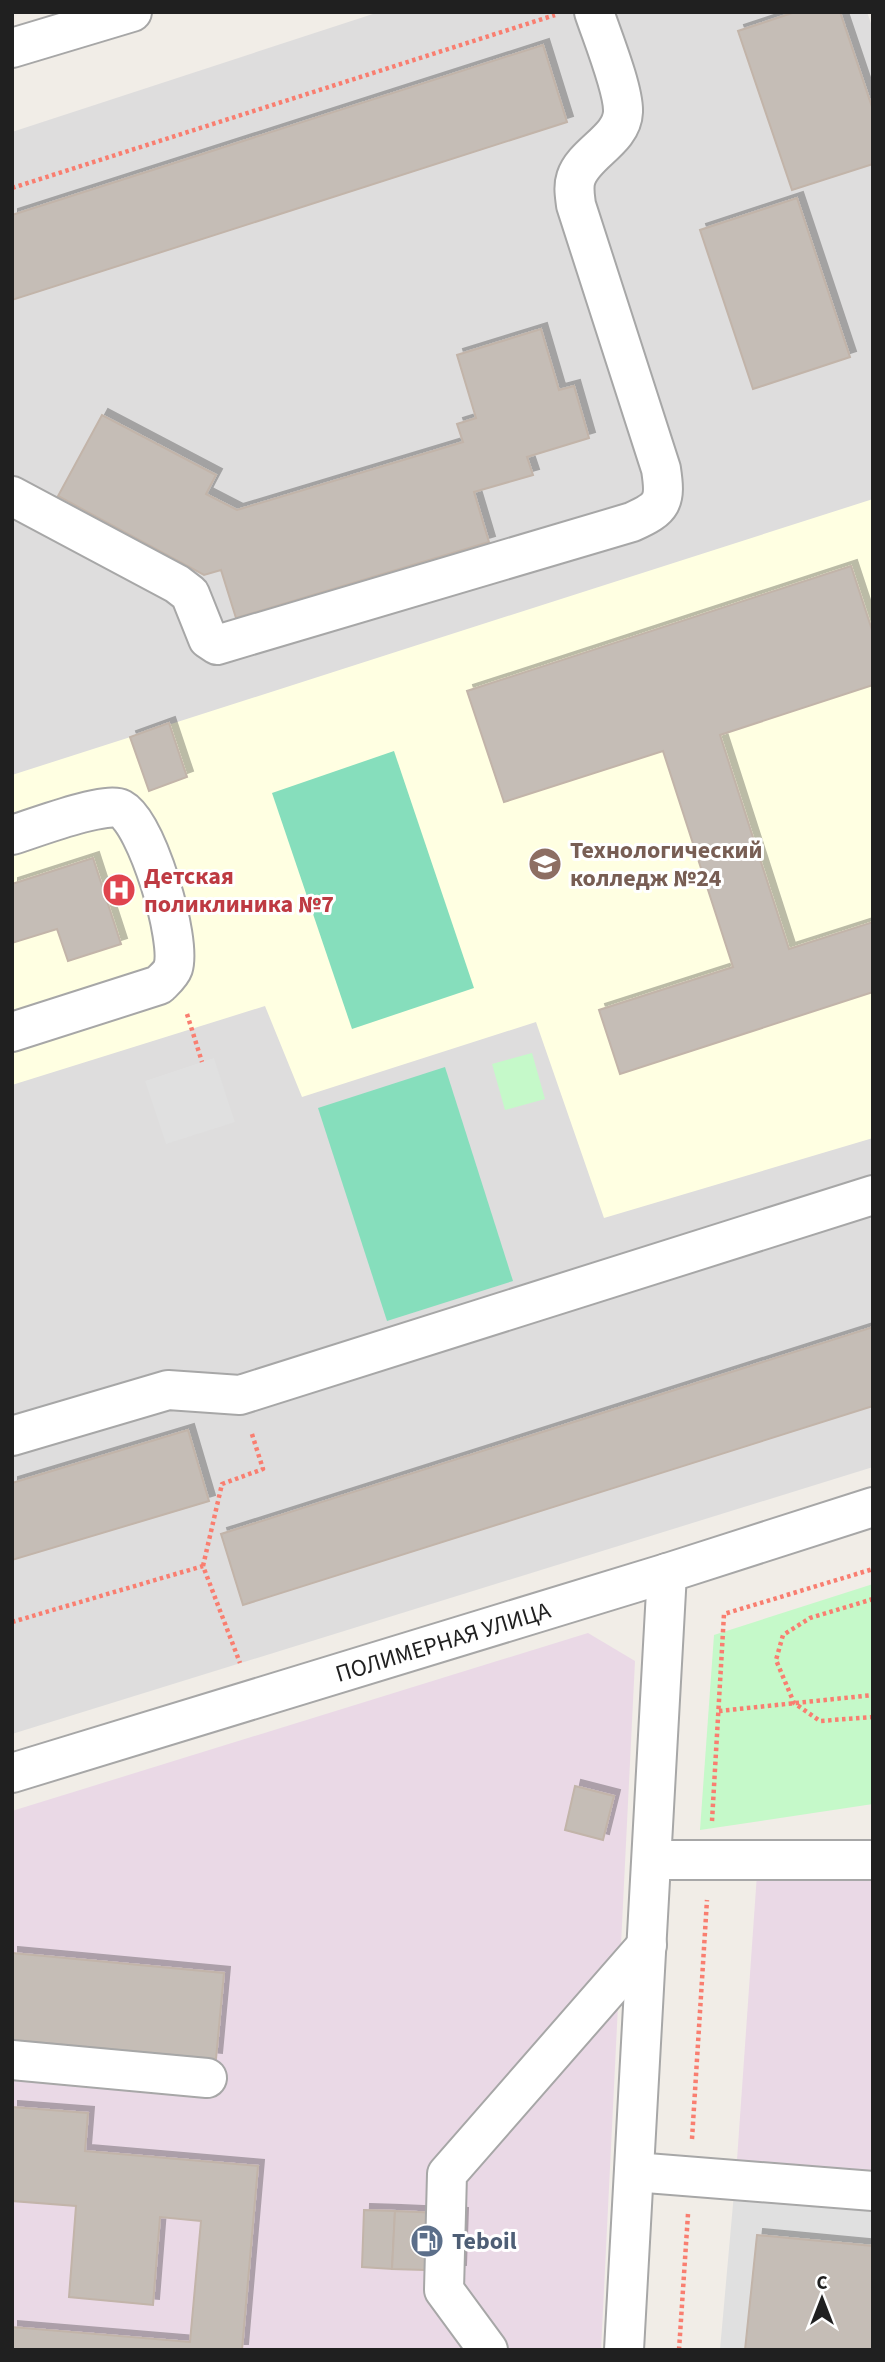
<svg xmlns="http://www.w3.org/2000/svg" width="885" height="2362" font-family="'Source Sans 3',sans-serif">
	<defs>
		<filter id="shadow"><feDropShadow dx="6" dy="-6" stdDeviation="0" flood-color="#0004"/></filter>
	</defs>
	<rect width="100%" height="100%" fill="#f1ede7"/>
	<path fill="#dedddd" d="M 379,12 L 867,12 L 873,29 L 873,1467 L 12,1734 L 12,132 Z"/>
	<g fill="#ead9e6">
		<path d="M 588,1633 L 635,1661 L 601,2350 L 12,2350 L 12,1811 Z"/>
		<path d="M 757,1874 L 873,1879 L 873,2171 L 737,2160 Z"/>
	</g>
	<path fill="#ffffe2" d="M 873,499 L 873,1138 L 604,1218 L 536,1022 L 302,1097 L 265,1006 L 12,1085 L 12,775 Z"/>
	<g fill="#c5f9c9">
		<path d="M 532,1053 L 545,1099 L 505,1110 L 492,1064 Z"/>
		<path d="M 873,1584 L 873,1804 L 700,1830 L 714,1635 Z"/>
	</g>
	<g fill="#86debc">
		<path d="M 394,751 L 474,988 L 352,1029 L 272,793 Z"/>
		<path d="M 445,1067 L 513,1281 L 387,1321 L 318,1108 Z"/>
	</g>
	<g fill="#e0e0e0">
		<path d="M 214,1058 L 235,1122 L 166,1144 L 145,1081 Z"/>
		<path d="M 737,2160 L 873,2171 L 873,2350 L 720,2350 Z"/>
	</g>
	<g fill="#c5bdb6" stroke="#c2b4a9" stroke-width="2" filter="url(#shadow)">
		<path d="M 795,12 L 840,12 L 873,110 L 873,164 L 792,190 L 738,31 Z"/>
		<path d="M 543,45 L 567,122 L 12,300 L 12,215 Z"/>
		<path d="M 797,198 L 850,357 L 753,389 L 700,230 Z"/>
		<path d="M 541,329 L 559,390 L 574,386 L 589,438 L 527,457 L 533,475 L 474,492 L 489,542 L 236,618 L 221,570 L 204,575 L 58,496 L 102,415 L 216,475 L 206,494 L 237,510 L 463,442 L 457,424 L 476,418 L 457,355 Z"/>
		<path d="M 851,566 L 873,633 L 873,685 L 720,735 L 789,949 L 873,922 L 873,992 L 620,1074 L 599,1010 L 733,967 L 663,751 L 504,802 L 467,691 Z"/>
		<path d="M 169,723 L 187,777 L 149,791 L 130,737 Z"/>
		<path d="M 93,858 L 121,944 L 68,961 L 57,929 L 12,943 L 12,884 Z"/>
		<path d="M 873,1327 L 873,1406 L 243,1605 L 221,1534 Z"/>
		<path d="M 188,1430 L 209,1501 L 12,1560 L 12,1483 Z"/>
		<path d="M 575,1786 L 614,1796 L 603,1840 L 565,1830 Z"/>
		<path d="M 12,1953 L 224,1973 L 216,2059 L 12,2040 Z"/>
		<path d="M 12,2107 L 88,2113 L 85,2151 L 258,2166 L 242,2350 L 12,2350 L 12,2327 L 190,2342 L 201,2221 L 160,2217 L 153,2305 L 69,2297 L 76,2206 L 12,2201 Z"/>
		<path d="M 364,2210 L 395,2211 L 392,2269 L 362,2267 Z"/>
		<path d="M 395,2211 L 462,2214 L 460,2271 L 392,2269 Z"/>
		<path d="M 757,2235 L 873,2246 L 873,2350 L 745,2350 Z"/>
	</g>
	<g fill="none" stroke-linecap="round" stroke-linejoin="round">
		<defs>
			<g id="minor">
				<path d="M 12,48 L 132,12"/>
				<path d="M 12,496 L 177,584 L 190,594 L 208,639 L 217,645 L 632,522 C 663,508 666,502 661,469 L 576,205 C 575,196 573,187 576,178 C 584,153 622,140 623,112 C 624,90 602,36 594,12"/>
				<path d="M 12,835 C 32,829 105,801 121,809 C 147,823 182,940 173,968 C 171,974 164,980 159,985 L 12,1032"/>
				<path d="M 12,1436 L 168,1390 L 240,1395 L 873,1195"/>
				<path d="M 12,1773 L 667,1573 L 873,1507"/>
				<path d="M 652,1860 L 873,1860"/>
				<path d="M 12,2060 L 207,2078"/>
				<path d="M 634,2172 L 873,2191"/>
				<path d="M 488,2350 L 444,2290 L 447,2174 L 647,1945"/>
				<path d="M 624,2350 L 667,1573"/>
			</g>
		</defs>
		<use href="#minor" stroke="#a7a7a7" stroke-width="42"/>
		<g stroke="#f97e70" stroke-width="4.5" stroke-dasharray="3.5 3.5" stroke-linecap="butt">
			<path d="M 12,188 L 555,15"/>
			<path d="M 187,1014 L 202,1062"/>
			<path d="M 203,1566 L 222,1484 L 263,1469 L 251,1431"/>
			<path d="M 873,1599 L 810,1618 L 783,1635 L 776,1660 L 794,1703 L 820,1721 L 873,1717"/>
			<path d="M 12,1622 L 203,1566 L 240,1663"/>
			<path d="M 719,1711 L 873,1695"/>
			<path d="M 712,1821 L 724,1614 L 873,1569"/>
			<path d="M 692,2139 L 707,1900"/>
			<path d="M 679,2350 L 688,2214"/>
		</g>
		<use href="#minor" stroke="#fff" stroke-width="38"/>
	</g>
	<defs>
		<symbol id="university-disc" viewBox="-11 -11 22 22"><circle r="9.5" fill="#8d6e63" stroke="#fff"/><path d="M0-5L7-2L0 1L-7-2ZM-4 1L0 2.5L4 1V4Q0 6-4 4Z" fill="#fff"/></symbol>
		<symbol id="hospital-disc" viewBox="-11 -11 22 22"><circle r="9.5" fill="#e0444e" stroke="#fff"/><path d="M-5-5h3v3.5h4V-5h3V5h-3V1.5h-4V5h-3Z" fill="#fff"/></symbol>
		<symbol id="fuel-disc" viewBox="-11 -11 22 22"><circle r="9.5" fill="#5c6f8a" stroke="#fff"/><path d="M-5.5-6h7V0h2V4h1.3V-2.5L3-4.5l.8-.8L6-3V5H2.5V1h-1V6h-7ZM-4.2-4.7v3.2H.2V-4.7Z" fill="#fff"/></symbol>
	</defs>
	<g fill-rule="evenodd">
		<use href="#university-disc" x="526" y="845" width="38" height="38"/>
		<use href="#hospital-disc" x="100" y="871" width="38" height="38"/>
		<use href="#fuel-disc" x="408" y="2222" width="38" height="38"/>
	</g>
	<g text-anchor="middle" stroke-width="6" stroke-linejoin="round" paint-order="stroke">
		<g font-size="24" font-weight="bold" fill="#785e54" stroke="#fff" text-anchor="start">
			<text x="570" y="858">Технологический<tspan x="570" dy="28">колледж №24</tspan></text>
		</g>
		<g font-size="24" font-weight="bold" fill="#be3a42" stroke="#fff" text-anchor="start">
			<text x="144" y="884">Детская<tspan x="144" dy="28">поликлиника №7</tspan></text>
		</g>
		<g font-size="24" fill="#202020" stroke="#fff">
			<text transform="translate(443 1642) rotate(-17)" y="8">ПОЛИМЕРНАЯ УЛИЦА</text>
		</g>
		<g font-size="24" font-weight="bold" fill="#4e5e75" stroke="#fff" text-anchor="start">
			<text x="452" y="2249">Teboil</text>
		</g>
	</g>
	<rect width="885" height="2362" fill="none" stroke="#202020" stroke-width="28"/>
	<g transform="translate(822 2299)" stroke="#ffffff" stroke-width="5" paint-order="stroke">
	<path d="M0-5L12 26L0 18L-12 26Z" fill="#202020"/>
	<text y="-10" font-size="19" font-weight="bold" text-anchor="middle" fill="#202020">С</text>
	</g>
</svg>
